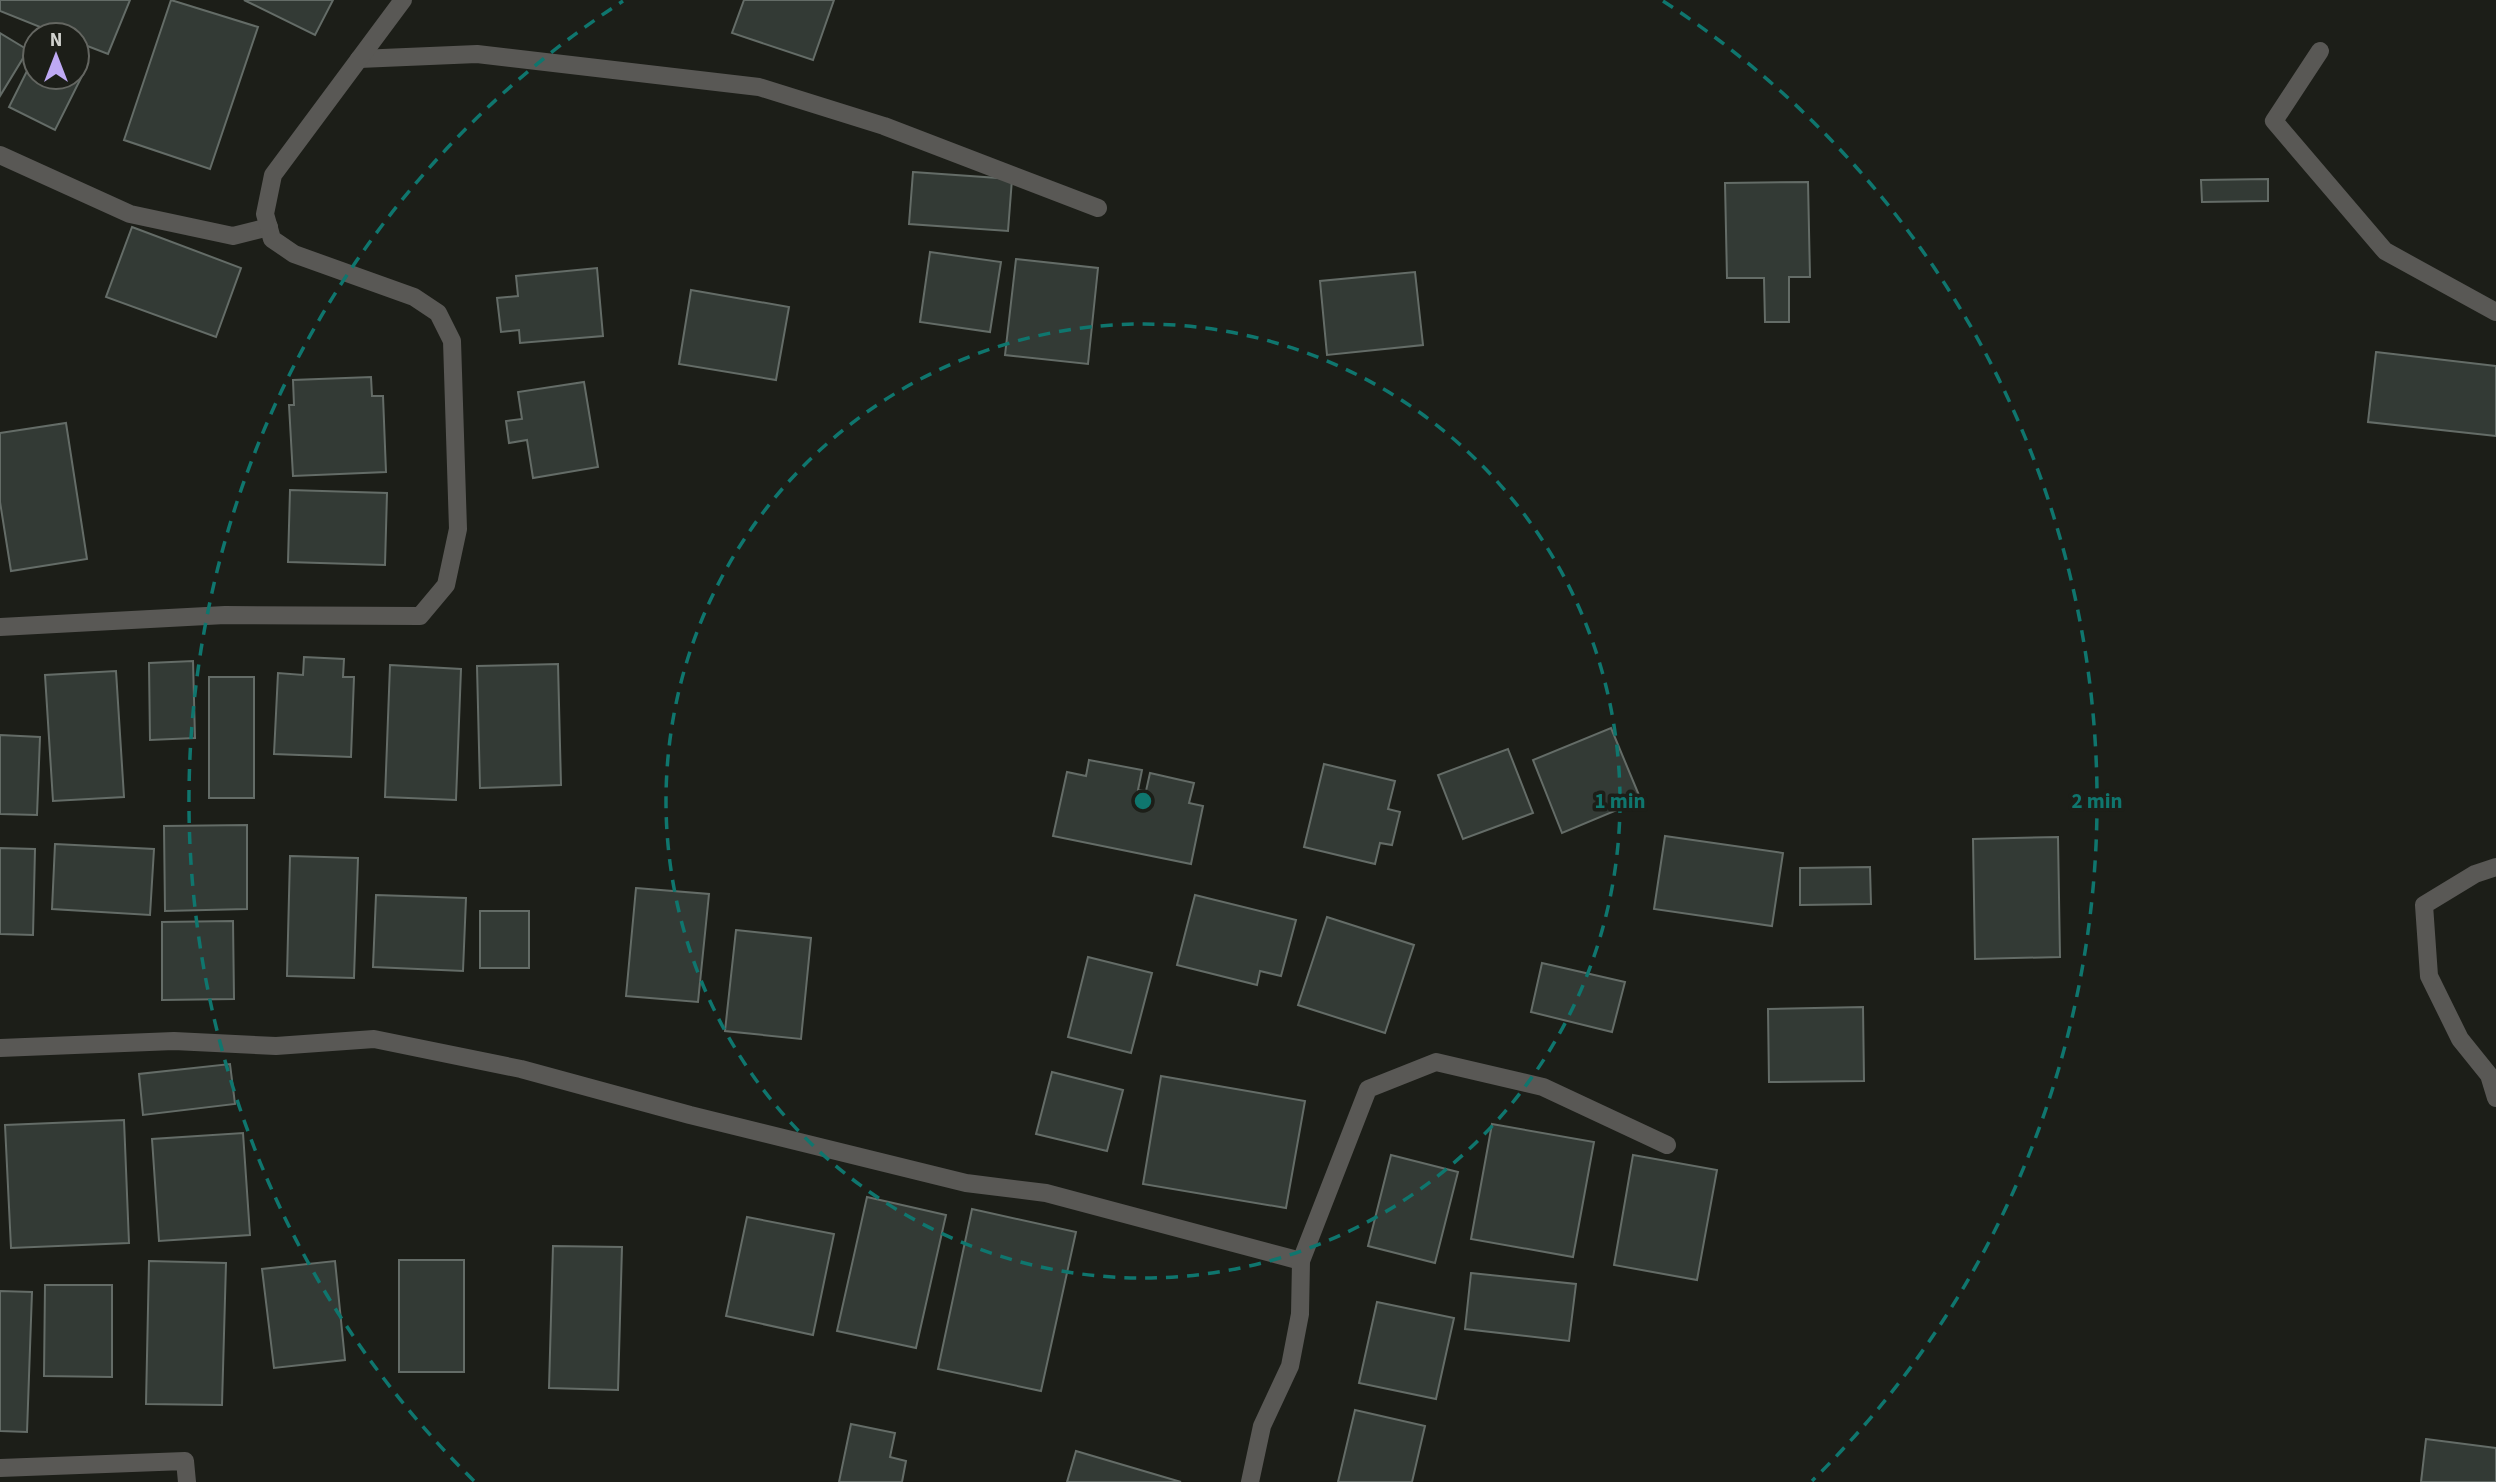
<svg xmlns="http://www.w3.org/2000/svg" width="2496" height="1482" font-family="'Source Sans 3',sans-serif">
	<rect width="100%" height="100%" fill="#1c1e18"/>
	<g fill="#333a35" stroke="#646c67" stroke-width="2">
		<path d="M 0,0 L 130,0 L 108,54 L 77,42 L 77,35 L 60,35 L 0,11 Z"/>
		<path d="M 171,0 L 258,27 L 210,169 L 124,140 Z"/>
		<path d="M 244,0 L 333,0 L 315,35 Z"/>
		<path d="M 744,0 L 834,0 L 813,60 L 732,33 Z"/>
		<path d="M 0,33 L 28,50 L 0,96 Z"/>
		<path d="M 35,55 L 35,77 L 77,77 L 77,61 L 87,66 L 55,130 L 9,107 Z"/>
		<path d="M 913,172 L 1012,179 L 1008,231 L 909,224 Z"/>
		<path d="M 2268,179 L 2268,201 L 2202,202 L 2201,180 Z"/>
		<path d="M 1808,182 L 1810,277 L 1789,277 L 1789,322 L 1765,322 L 1764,278 L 1727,278 L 1725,183 Z"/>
		<path d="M 132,227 L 241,268 L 216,337 L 106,297 Z"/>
		<path d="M 930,252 L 1001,262 L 990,332 L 920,322 Z"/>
		<path d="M 1016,259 L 1098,268 L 1088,364 L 1005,355 Z"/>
		<path d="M 597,268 L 603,336 L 520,343 L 519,330 L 501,332 L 497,298 L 518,296 L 516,276 Z"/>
		<path d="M 1415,272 L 1423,345 L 1327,355 L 1320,281 Z"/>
		<path d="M 691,290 L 789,307 L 776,380 L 679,364 Z"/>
		<path d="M 2376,352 L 2496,366 L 2496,436 L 2368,422 Z"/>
		<path d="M 371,377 L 372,396 L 383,396 L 386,472 L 293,476 L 289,405 L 294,405 L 293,380 Z"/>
		<path d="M 584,382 L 598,467 L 533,478 L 527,440 L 509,443 L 506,421 L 522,419 L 518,392 Z"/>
		<path d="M 66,423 L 87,559 L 11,571 L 0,502 L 0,433 Z"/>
		<path d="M 290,490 L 387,493 L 385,565 L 288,562 Z"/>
		<path d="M 304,657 L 344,659 L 343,677 L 354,677 L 351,757 L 274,754 L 278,673 L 303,675 Z"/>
		<path d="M 193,661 L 195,738 L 150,740 L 149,663 Z"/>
		<path d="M 558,664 L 561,785 L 480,788 L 477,666 Z"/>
		<path d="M 390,665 L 461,669 L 456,800 L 385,797 Z"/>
		<path d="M 116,671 L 124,797 L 53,801 L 45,675 Z"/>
		<rect x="209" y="677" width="45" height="121"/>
		<path d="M 1611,728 L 1641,800 L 1562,833 L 1533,760 Z"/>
		<path d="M 0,735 L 40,737 L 37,815 L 0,814 Z"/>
		<path d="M 1508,749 L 1533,813 L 1463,839 L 1438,775 Z"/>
		<path d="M 1089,760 L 1142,770 L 1138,790 L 1146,791 L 1150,773 L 1194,783 L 1189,803 L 1203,806 L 1191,864 L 1053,836 L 1067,772 L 1086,776 Z"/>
		<path d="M 1324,764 L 1395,781 L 1388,809 L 1400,812 L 1392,845 L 1380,843 L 1375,864 L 1304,847 Z"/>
		<path d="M 247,825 L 247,909 L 165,911 L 164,826 Z"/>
		<path d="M 1665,836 L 1783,853 L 1772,926 L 1654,909 Z"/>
		<path d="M 2058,837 L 2060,957 L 1975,959 L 1973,839 Z"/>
		<path d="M 55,844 L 154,849 L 150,915 L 52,909 Z"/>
		<path d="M 0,848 L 35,849 L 33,935 L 0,934 Z"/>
		<path d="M 290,856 L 358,858 L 354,978 L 287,976 Z"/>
		<path d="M 1870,867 L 1871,904 L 1800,905 L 1800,868 Z"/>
		<path d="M 636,888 L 709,894 L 698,1002 L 626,996 Z"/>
		<path d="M 376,895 L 466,898 L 463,971 L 373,967 Z"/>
		<path d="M 1195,895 L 1296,920 L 1281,976 L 1260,971 L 1257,985 L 1177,965 Z"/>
		<rect x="480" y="911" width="49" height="57"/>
		<path d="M 1327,917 L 1414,945 L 1385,1033 L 1298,1005 Z"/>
		<path d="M 233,921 L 234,999 L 162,1000 L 162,922 Z"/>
		<path d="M 736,930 L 811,938 L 801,1039 L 725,1031 Z"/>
		<path d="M 1088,957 L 1152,973 L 1131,1053 L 1068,1037 Z"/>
		<path d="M 1542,963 L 1625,982 L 1612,1032 L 1531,1012 Z"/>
		<path d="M 1863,1007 L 1864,1081 L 1769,1082 L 1768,1009 Z"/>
		<path d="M 230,1064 L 235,1104 L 143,1115 L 139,1074 Z"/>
		<path d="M 1052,1072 L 1123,1090 L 1107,1151 L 1036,1134 Z"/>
		<path d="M 1161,1076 L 1305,1101 L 1286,1208 L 1143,1184 Z"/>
		<path d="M 124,1120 L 129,1243 L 11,1248 L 5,1125 Z"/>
		<path d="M 1492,1124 L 1594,1142 L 1573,1257 L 1471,1239 Z"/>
		<path d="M 243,1133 L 250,1235 L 159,1241 L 152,1139 Z"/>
		<path d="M 1391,1155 L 1458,1172 L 1435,1263 L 1368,1246 Z"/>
		<path d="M 1633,1155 L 1717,1170 L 1697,1280 L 1614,1265 Z"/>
		<path d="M 867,1197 L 946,1215 L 916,1348 L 837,1331 Z"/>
		<path d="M 972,1209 L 1076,1232 L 1041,1391 L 938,1369 Z"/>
		<path d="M 747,1217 L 834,1234 L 813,1335 L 726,1316 Z"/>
		<path d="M 553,1246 L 622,1247 L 618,1390 L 549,1388 Z"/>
		<rect x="399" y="1260" width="65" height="112"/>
		<path d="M 149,1261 L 226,1263 L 222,1405 L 146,1404 Z"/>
		<path d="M 335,1261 L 345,1360 L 274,1368 L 262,1269 Z"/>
		<path d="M 1471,1273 L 1576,1284 L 1569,1341 L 1465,1329 Z"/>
		<path d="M 45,1285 L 112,1285 L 112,1377 L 44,1376 Z"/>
		<path d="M 0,1291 L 32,1292 L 27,1432 L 0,1431 Z"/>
		<path d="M 1377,1302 L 1454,1318 L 1436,1399 L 1359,1383 Z"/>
		<path d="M 1355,1410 L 1425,1426 L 1412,1482 L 1338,1482 Z"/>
		<path d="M 851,1424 L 895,1433 L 890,1457 L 906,1461 L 902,1482 L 839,1482 Z"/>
		<path d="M 2426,1439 L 2496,1448 L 2496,1482 L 2421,1482 Z"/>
		<path d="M 1076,1451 L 1181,1482 L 1067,1482 Z"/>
	</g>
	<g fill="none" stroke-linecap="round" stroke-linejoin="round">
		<g stroke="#595855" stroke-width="18">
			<path d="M 2320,51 L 2274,121 L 2385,251 L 2496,312"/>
			<path d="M 359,59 L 477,54 L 759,87 L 884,126 L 1098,208"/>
			<path d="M 0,155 L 130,214 L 233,236 L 269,227"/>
			<path d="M 0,627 L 225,615 L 420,616 L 446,585 L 458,529 L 452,341 L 438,313 L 414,297 L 294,254 L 272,239 L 265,214 L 273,175 L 403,0"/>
			<path d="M 2496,867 L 2475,874 L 2424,905 L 2429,976 L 2460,1039 L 2489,1075 L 2496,1098"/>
			<path d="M 0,1048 L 174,1041 L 276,1046 L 374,1039 L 521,1069 L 690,1115 L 966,1183 L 1046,1193 L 1301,1261"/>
			<path d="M 0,1468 L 185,1461 L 187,1482"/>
			<path d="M 1250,1482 L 1262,1426 L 1290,1366 L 1300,1314 L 1301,1261 L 1368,1089 L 1436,1062 L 1543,1087 L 1667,1145"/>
		</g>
	</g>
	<g fill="none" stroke="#0f766e" stroke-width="3.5" stroke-dasharray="12 9">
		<circle cx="1143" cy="801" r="477"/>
		<path d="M474 1481A954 954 0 0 1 623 1M1663 1A954 954 0 0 1 1812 1481"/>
	</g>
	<circle cx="1143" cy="801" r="10" fill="#0f766e" stroke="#1c1e18" stroke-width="3.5"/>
	<g font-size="21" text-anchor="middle" font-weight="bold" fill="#0f766e" stroke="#1c1e18" stroke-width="7" stroke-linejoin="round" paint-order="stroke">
		<text x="1620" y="808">1 min</text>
		<text x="2097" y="808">2 min</text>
	</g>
	<g transform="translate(56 56)"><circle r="33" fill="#1c1e18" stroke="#646661" stroke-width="2"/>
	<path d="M0-5L12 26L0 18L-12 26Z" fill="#bea9f4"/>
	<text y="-10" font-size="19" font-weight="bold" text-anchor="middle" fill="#d1d2ce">N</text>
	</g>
</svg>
